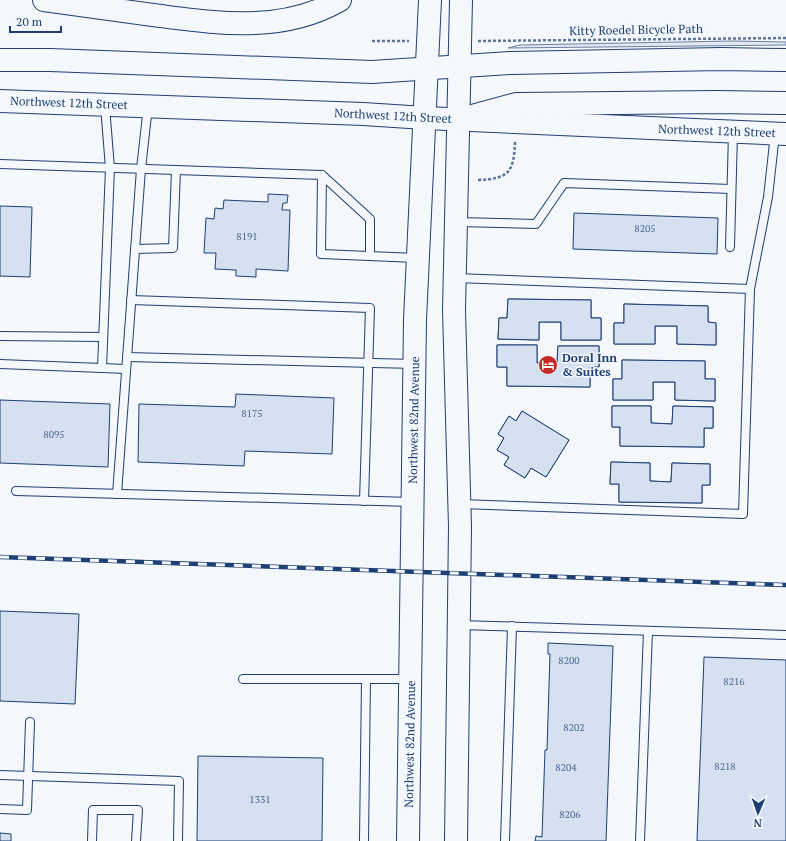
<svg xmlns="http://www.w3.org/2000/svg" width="786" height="841" font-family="'PT Serif',serif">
	<rect width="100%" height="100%" fill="#f4f7fb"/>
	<path fill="#e3e9f0" stroke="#687fa3" d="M 732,41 L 786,42 L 786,45 L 508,48 L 520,45 Z"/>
	<g fill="#d5e0f0" stroke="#1d3f73">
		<path d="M 268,194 L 288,195 L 287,203 L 283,203 L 282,210 L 290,210 L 288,271 L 256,269 L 256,277 L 236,276 L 236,270 L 215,269 L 216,253 L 204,253 L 206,218 L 214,219 L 215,208 L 223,209 L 224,200 L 268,202 Z"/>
		<path d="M 0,206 L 32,207 L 30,277 L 0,276 Z"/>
		<path d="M 574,213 L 718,218 L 717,254 L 573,249 Z"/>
		<path d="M 508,299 L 591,300 L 591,318 L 601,318 L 601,340 L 561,340 L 561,322 L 539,322 L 539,340 L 498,339 L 499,318 L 507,318 Z"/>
		<path d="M 508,299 L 591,300 L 591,318 L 601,318 L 601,340 L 561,340 L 561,322 L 539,322 L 539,340 L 498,339 L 499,318 L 507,318 Z"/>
		<path d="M 624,304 L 708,306 L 708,322 L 716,323 L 716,345 L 677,344 L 677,326 L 655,326 L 655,344 L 614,344 L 614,323 L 624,323 Z"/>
		<path d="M 624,304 L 708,306 L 708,322 L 716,323 L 716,345 L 677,344 L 677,326 L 655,326 L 655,344 L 614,344 L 614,323 L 624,323 Z"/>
		<path d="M 497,345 L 537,345 L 537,363 L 557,363 L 558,346 L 599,346 L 599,367 L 590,367 L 590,387 L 507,386 L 507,367 L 497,367 Z"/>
		<path d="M 497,345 L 537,345 L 537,363 L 557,363 L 558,346 L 599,346 L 599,367 L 590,367 L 590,387 L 507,386 L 507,367 L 497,367 Z"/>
		<path d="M 622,360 L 705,361 L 705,379 L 715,379 L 715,401 L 675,400 L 675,382 L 653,382 L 653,400 L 613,400 L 613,379 L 622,379 Z"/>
		<path d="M 622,360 L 705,361 L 705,379 L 715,379 L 715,401 L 675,400 L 675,382 L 653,382 L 653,400 L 613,400 L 613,379 L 622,379 Z"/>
		<path d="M 236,394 L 334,398 L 332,454 L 245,451 L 244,466 L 138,462 L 139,404 L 235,407 Z"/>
		<path d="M 0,400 L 110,404 L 108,467 L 0,463 Z"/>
		<path d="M 612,406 L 651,406 L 651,423 L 672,424 L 673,406 L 713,407 L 713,428 L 704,428 L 704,447 L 620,446 L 620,427 L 612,427 Z"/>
		<path d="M 612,406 L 651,406 L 651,423 L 672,424 L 673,406 L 713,407 L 713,428 L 704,428 L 704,447 L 620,446 L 620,427 L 612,427 Z"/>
		<path d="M 522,411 L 569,440 L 546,477 L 531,468 L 525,478 L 504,465 L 509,457 L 497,450 L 504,438 L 498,434 L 509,416 L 516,421 Z"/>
		<path d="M 522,411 L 569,440 L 546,477 L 531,468 L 525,478 L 504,465 L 509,457 L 497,450 L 504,438 L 498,434 L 509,416 L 516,421 Z"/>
		<path d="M 611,462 L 650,463 L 650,481 L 671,482 L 672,463 L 710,464 L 710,485 L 702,485 L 702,503 L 619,502 L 619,484 L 610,484 Z"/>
		<path d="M 611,462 L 650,463 L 650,481 L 671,482 L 672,463 L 710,464 L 710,485 L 702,485 L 702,503 L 619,502 L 619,484 L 610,484 Z"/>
		<path d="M 0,611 L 79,614 L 75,704 L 0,701 Z"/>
		<path d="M 548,643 L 613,646 L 606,841 L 535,841 L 536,836 L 542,837 L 545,750 L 547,750 L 550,654 L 548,654 Z"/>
		<path d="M 704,657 L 786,660 L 786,841 L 697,841 Z"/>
		<path d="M 198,756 L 323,758 L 322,841 L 197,841 Z"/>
		<path d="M 0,833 L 11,834 L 11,841 L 0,841 Z"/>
	</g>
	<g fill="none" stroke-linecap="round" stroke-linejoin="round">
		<defs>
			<g id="lane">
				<path d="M 105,106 L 110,168 L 102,368 L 126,369"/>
				<path d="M 0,164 L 322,175 L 321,254 L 417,258"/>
				<path d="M 322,175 L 370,219 L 370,256"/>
				<path d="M 457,222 L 536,224 L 564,183 L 731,189"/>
				<path d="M 730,247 L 733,133"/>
				<path d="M 135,249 L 173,248 L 176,170"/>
				<path d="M 455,278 L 750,289 L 743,514 L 460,504"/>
				<path d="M 750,289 L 768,197 L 775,134"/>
				<path d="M 131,300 L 370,308 L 364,501"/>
				<path d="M 0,336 L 103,337"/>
				<path d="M 127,357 L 414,364"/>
				<path d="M 0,364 L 102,368"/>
				<path d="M 16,491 L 412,502"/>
				<path d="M 117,494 L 141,169 L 148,106"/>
				<path d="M 459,625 L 786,635"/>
				<path d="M 243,679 L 410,679"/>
				<path d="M 0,775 L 179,781 L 178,841"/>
				<path d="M 0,809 L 27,810 L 30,722"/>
				<path d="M 92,841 L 93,810 L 138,810 L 136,841"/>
				<path d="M 364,841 L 366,679"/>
				<path d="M 505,841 L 512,626"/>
				<path d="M 640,841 L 648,631"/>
			</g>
			<g id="secondary">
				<path d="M 0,60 L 50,60 L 372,72 L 510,63 L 721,59 L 786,60"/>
				<path d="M 0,101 L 363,114 L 425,118 L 786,134"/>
				<path d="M 408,841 L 415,320 L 430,0"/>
				<path d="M 456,841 L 460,527 L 454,310 L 461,0"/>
			</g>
			<g id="highway">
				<path d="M 44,0 C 80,5 117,10 153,15 C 217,23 281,34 340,0"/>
				<path d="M 457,120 L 516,104 L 717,102 L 786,103"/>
			</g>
		</defs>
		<use href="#lane" stroke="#1d3f73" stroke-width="10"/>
		<use href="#secondary" stroke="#1d3f73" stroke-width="24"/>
		<use href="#highway" stroke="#1d3f73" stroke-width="24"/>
		<g stroke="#5e769c" stroke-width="2.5" stroke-dasharray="3 2" stroke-linecap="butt">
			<path d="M 372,41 L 409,41"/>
			<path d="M 478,41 L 786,38"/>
			<path d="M 478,180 C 509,179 514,172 515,141"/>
		</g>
		<use href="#lane" stroke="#f4f7fb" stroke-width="8"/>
		<use href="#secondary" stroke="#f4f7fb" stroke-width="22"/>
		<use href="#highway" stroke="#f4f7fb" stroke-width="22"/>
		<defs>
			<path id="rail" d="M 0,557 L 786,585"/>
		</defs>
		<use href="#rail" stroke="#1d3f73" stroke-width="4.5"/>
		<use href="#rail" stroke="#f4f7fb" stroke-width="3" stroke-dasharray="9" stroke-linecap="butt"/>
	</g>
	<defs>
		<symbol id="hotel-disc" viewBox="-11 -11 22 22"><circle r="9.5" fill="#c62828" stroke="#f4f7fb"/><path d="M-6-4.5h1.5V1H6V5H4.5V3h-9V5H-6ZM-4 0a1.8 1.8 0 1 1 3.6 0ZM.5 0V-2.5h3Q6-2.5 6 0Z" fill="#fff"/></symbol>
	</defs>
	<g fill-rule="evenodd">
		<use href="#hotel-disc" x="537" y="354" width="22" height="22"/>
	</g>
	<g text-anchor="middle" stroke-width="3" stroke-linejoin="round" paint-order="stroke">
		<g font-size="10" fill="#4b6792">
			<text x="645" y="232">8205</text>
			<text x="247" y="240">8191</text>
			<text x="252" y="417">8175</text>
			<text x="54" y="438">8095</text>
			<text x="569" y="664">8200</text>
			<text x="734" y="685">8216</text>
			<text x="574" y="731">8202</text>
			<text x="725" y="770">8218</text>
			<text x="566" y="771">8204</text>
			<text x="260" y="803">1331</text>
			<text x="570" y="818">8206</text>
		</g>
		<g font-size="12" fill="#1d3f73" stroke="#f4f7fb">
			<text transform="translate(636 30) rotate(-1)" y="4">Kitty Roedel Bicycle Path</text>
			<text transform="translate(69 103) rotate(2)" y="4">Northwest 12th Street</text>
			<text transform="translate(393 116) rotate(3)" y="4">Northwest 12th Street</text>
			<text transform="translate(717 131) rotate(2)" y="4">Northwest 12th Street</text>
			<text transform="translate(414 420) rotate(-89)" y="4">Northwest 82nd Avenue</text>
			<text transform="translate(410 744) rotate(-89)" y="4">Northwest 82nd Avenue</text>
		</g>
		<g font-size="12" font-weight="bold" fill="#1d3f73" stroke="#f4f7fb" text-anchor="start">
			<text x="562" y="362">Doral Inn<tspan x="562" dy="14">&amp; Suites</tspan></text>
		</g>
	</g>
	<g transform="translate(758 813) rotate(182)" stroke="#f4f7fb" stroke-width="3" paint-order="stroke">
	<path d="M0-3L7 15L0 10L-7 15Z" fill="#1d3f73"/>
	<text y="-6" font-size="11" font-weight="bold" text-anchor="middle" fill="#1d3f73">N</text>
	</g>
	<path d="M10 26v6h51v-6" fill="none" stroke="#1d3f73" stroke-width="2"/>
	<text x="16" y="26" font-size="12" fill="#1d3f73" stroke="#f4f7fb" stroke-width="3" paint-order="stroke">20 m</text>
</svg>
